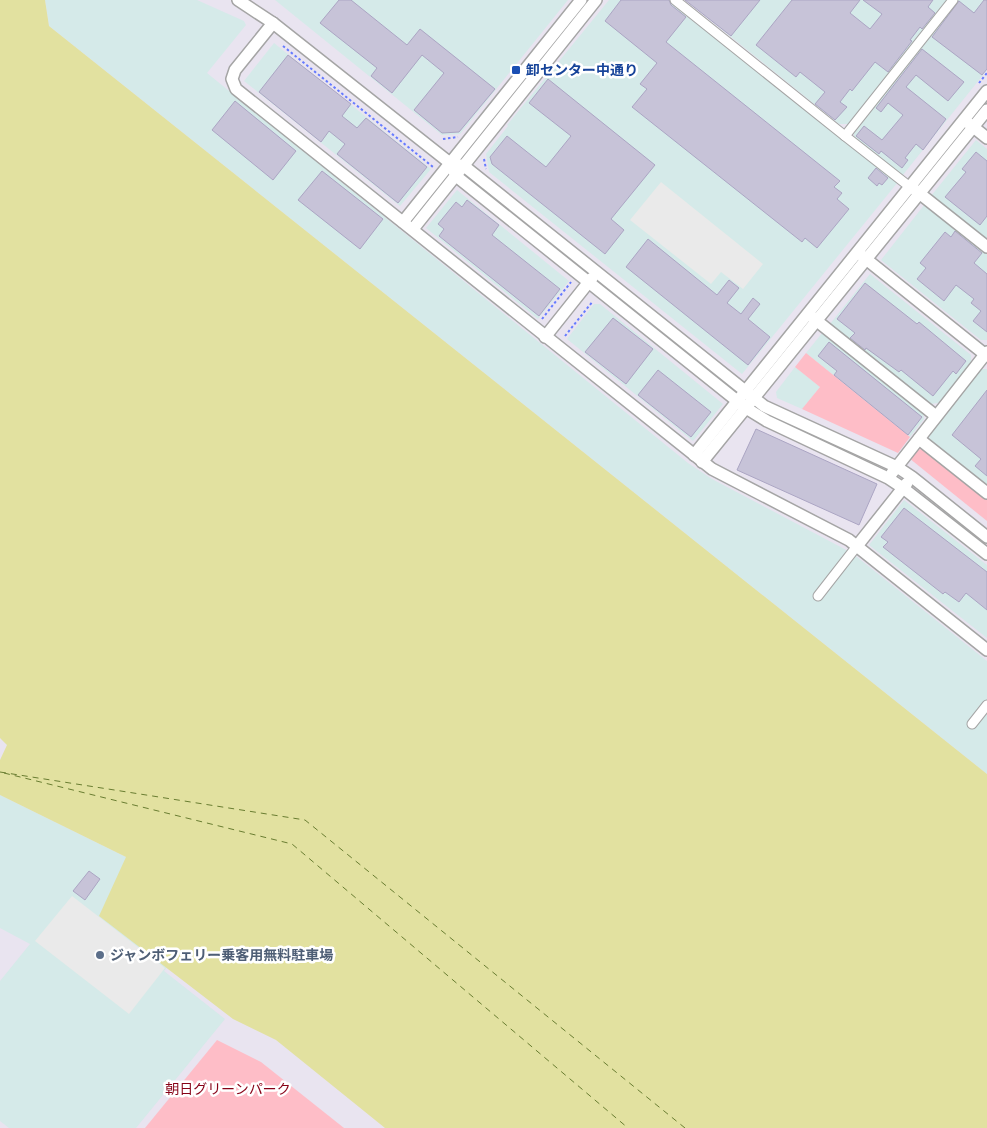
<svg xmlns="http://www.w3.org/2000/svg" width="987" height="1128" font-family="Rubik,'Noto Sans JP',sans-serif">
	<rect width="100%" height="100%" fill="#e9e4f0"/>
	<g fill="#d5eae9">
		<path d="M 45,0 L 197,0 L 244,21 L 246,25 L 207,73 L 688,463 L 712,479 L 852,553 L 987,661 L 987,774 L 49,26 Z"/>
		<path d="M 275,0 L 568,0 L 460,134 L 442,135 Z"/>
		<path d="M 609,0 L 671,0 L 898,182 L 742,374 L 489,172 L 486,154 L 508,126 L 507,125 Z"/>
		<path d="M 685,0 L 948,0 L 848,124 L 839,124 Z"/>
		<path d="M 958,0 L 987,0 L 987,70 L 902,176 L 854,137 L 854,130 Z"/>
		<path d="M 274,43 L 431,169 L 400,206 L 244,81 Z"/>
		<path d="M 976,140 L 987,149 L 987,240 L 931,196 Z"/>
		<path d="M 457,190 L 569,281 L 538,319 L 426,228 Z"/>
		<path d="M 925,204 L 987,253 L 987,340 L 981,340 L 881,260 Z"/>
		<path d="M 870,274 L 971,355 L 971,364 L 938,403 L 930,404 L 830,324 Z"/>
		<path d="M 594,304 L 600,304 L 723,404 L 693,441 L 567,339 Z"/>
		<path d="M 823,332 L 923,413 L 924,419 L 910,437 L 806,353 Z"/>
		<path d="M 795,367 L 820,387 L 802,409 L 777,398 L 776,392 Z"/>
		<path d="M 980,369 L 987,369 L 987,487 L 930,440 L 928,433 Z"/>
		<path d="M 904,500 L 987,565 L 987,638 L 869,545 Z"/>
		<path d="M 0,795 L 126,857 L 167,967 L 164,971 L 225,1019 L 136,1128 L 9,1128 L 0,1121 L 0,981 L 30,944 L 0,928 Z"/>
	</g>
	<g fill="#febdc7">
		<path d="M 806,353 L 910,437 L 898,453 L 802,409 L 820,387 L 795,367 Z"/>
		<path d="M 923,449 L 987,499 L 987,521 L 909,458 L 915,450 Z"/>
		<path d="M 217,1040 L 261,1062 L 344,1128 L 145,1128 Z"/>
	</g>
	<g fill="#eaeaea">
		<path d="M 661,182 L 763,264 L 743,289 L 721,272 L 711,284 L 630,220 Z"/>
		<path d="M 72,896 L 165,968 L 129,1014 L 35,941 Z"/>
	</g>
	<path fill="#e2e1a0" d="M 0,0 L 45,0 L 49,26 L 987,774 L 987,1128 L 385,1128 L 276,1040 L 233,1019 L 99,916 L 126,857 L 0,795 L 0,760 L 7,745 L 0,738 Z"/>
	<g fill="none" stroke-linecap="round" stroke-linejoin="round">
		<g stroke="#697d31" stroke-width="1" stroke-dasharray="6 5" stroke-linecap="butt">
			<path d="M 0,772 L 305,820 L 685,1128"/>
			<path d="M 4,773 L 292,844 L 628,1128"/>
		</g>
	</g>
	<g fill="#c7c3d8" stroke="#aba5c3">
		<path d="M 339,0 L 351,0 L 407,45 L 420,29 L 495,89 L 459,132 L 442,133 L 414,110 L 444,73 L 422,55 L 392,93 L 371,76 L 377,68 L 320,23 Z"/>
		<path d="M 621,0 L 669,0 L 671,5 L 686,17 L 666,42 L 840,181 L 834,187 L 842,193 L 837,199 L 849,209 L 817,248 L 805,238 L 802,242 L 632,107 L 647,89 L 640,84 L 657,63 L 605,21 Z"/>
		<path d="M 685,0 L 760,0 L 731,36 Z"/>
		<path d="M 792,0 L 860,0 L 850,13 L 870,29 L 882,14 L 863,0 L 933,0 L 928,7 L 935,13 L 922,29 L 920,27 L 910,40 L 912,41 L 888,72 L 875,62 L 852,91 L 850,89 L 840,102 L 847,107 L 835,120 L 815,104 L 825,92 L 800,72 L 796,77 L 756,45 Z"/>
		<path d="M 984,0 L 987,0 L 987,69 L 982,75 L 932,37 L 959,1 L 974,13 Z"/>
		<path d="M 922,49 L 964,82 L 948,101 L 916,75 L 906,87 L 946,119 L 923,150 L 916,144 L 905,158 L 908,160 L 902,168 L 881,151 L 879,154 L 856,136 L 864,126 L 882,140 L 903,115 L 888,103 L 881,112 L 876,108 Z"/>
		<path d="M 288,55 L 351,104 L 342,116 L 357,128 L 366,118 L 427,167 L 398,203 L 337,154 L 345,144 L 329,131 L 321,142 L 259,92 Z"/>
		<path d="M 548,79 L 655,165 L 611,219 L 624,230 L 605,254 L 492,164 L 490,157 L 507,136 L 546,167 L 571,136 L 529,103 Z"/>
		<path d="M 235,101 L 296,151 L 273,180 L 212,130 Z"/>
		<path d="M 976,152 L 987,161 L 987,216 L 980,225 L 945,197 L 966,172 L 962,169 Z"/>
		<path d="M 876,168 L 888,178 L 882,185 L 879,183 L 877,186 L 868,178 Z"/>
		<path d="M 322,171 L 383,219 L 360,249 L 298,200 Z"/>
		<path d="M 467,200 L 499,225 L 492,235 L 560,289 L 539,316 L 439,236 L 444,229 L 438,224 L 456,202 L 462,207 Z"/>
		<path d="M 955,231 L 982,253 L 974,263 L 987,274 L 987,332 L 973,321 L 981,311 L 971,303 L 974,299 L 956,285 L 944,301 L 917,279 L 926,268 L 920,263 L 945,232 L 951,237 Z"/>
		<path d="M 648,239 L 717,295 L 729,280 L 739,288 L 727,303 L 741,314 L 753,298 L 760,304 L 748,319 L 770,337 L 748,365 L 626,267 Z"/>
		<path d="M 865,283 L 917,324 L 919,322 L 966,361 L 956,374 L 953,371 L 933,396 L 901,370 L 899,372 L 866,348 L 865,350 L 850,338 L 855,333 L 837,319 Z"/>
		<path d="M 613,318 L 653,349 L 626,384 L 585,352 Z"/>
		<path d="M 829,342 L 922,417 L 908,435 L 834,375 L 837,371 L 818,356 Z"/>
		<path d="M 658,370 L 711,412 L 691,437 L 638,395 Z"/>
		<path d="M 987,390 L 987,476 L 975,466 L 981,459 L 952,435 Z"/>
		<path d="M 756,429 L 877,484 L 859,525 L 737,470 Z"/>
		<path d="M 904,508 L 987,572 L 987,610 L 966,593 L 959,602 L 945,592 L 943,594 L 883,547 L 888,542 L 881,537 Z"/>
		<path d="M 89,871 L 100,879 L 85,900 L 73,891 Z"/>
	</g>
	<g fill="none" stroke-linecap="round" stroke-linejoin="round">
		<defs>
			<g id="minor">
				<path d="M 675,0 L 845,136 L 910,187"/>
				<path d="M 845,136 L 953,0"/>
				<path d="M 818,596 L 857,546"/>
				<path d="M 972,724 L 987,705"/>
			</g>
			<g id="tertiary">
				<path d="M 238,0 L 273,23 L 450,163 L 464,166 L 764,406 L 897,467 L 912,477 L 987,537"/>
				<path d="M 273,23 L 235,70 L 232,79 L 236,89 L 712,469 L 849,540 L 987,650"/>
				<path d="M 967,122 L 987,138"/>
				<path d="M 450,163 L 456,176 L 746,408 L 767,421 L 888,478 L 903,488 L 987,554"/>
				<path d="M 914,189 L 987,247"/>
				<path d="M 403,222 L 581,0"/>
				<path d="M 413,229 L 596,0"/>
				<path d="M 861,255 L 987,356"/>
				<path d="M 812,317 L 936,416"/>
				<path d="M 545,337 L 592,278"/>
				<path d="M 919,439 L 987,493"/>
				<path d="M 694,455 L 987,91"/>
				<path d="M 702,462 L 987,110"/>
				<path d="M 892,473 L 987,352"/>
				<path d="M 857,546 L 907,483"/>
			</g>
		</defs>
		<use href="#minor" stroke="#a5a5a5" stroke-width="11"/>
		<use href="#tertiary" stroke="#a5a5a5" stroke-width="14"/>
		<g stroke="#667bff" stroke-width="2" stroke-dasharray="2.5 2.5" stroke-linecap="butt">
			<path d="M 283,46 L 433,167"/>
			<path d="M 979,83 L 987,73"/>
			<path d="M 443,139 L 458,137"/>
			<path d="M 484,159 L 486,169"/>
			<path d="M 542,319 L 571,282"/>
			<path d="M 565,336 L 593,301"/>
		</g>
		<use href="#minor" stroke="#fff" stroke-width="9"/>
		<use href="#tertiary" stroke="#fff" stroke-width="11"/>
	</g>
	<rect fill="#1a4fb4" stroke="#fff" stroke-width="2" x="511" y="65" width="10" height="10" rx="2.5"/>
	<circle fill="#5c6f8a" stroke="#fff" stroke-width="2" cx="100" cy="955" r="5"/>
	<g text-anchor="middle" stroke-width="5" stroke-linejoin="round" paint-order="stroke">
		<g font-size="14" font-weight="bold" fill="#164399" stroke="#fff" text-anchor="start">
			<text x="526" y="75">卸センター中通り</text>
		</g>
		<g font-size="14" font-weight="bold" fill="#4e5e75" stroke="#fff" text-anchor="start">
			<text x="110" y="960">ジャンボフェリー乗客用無料駐車場</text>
		</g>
		<g font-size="14" fill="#870217" stroke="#fff">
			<text x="228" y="1094">朝日グリーンパーク</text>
		</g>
	</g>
</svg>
